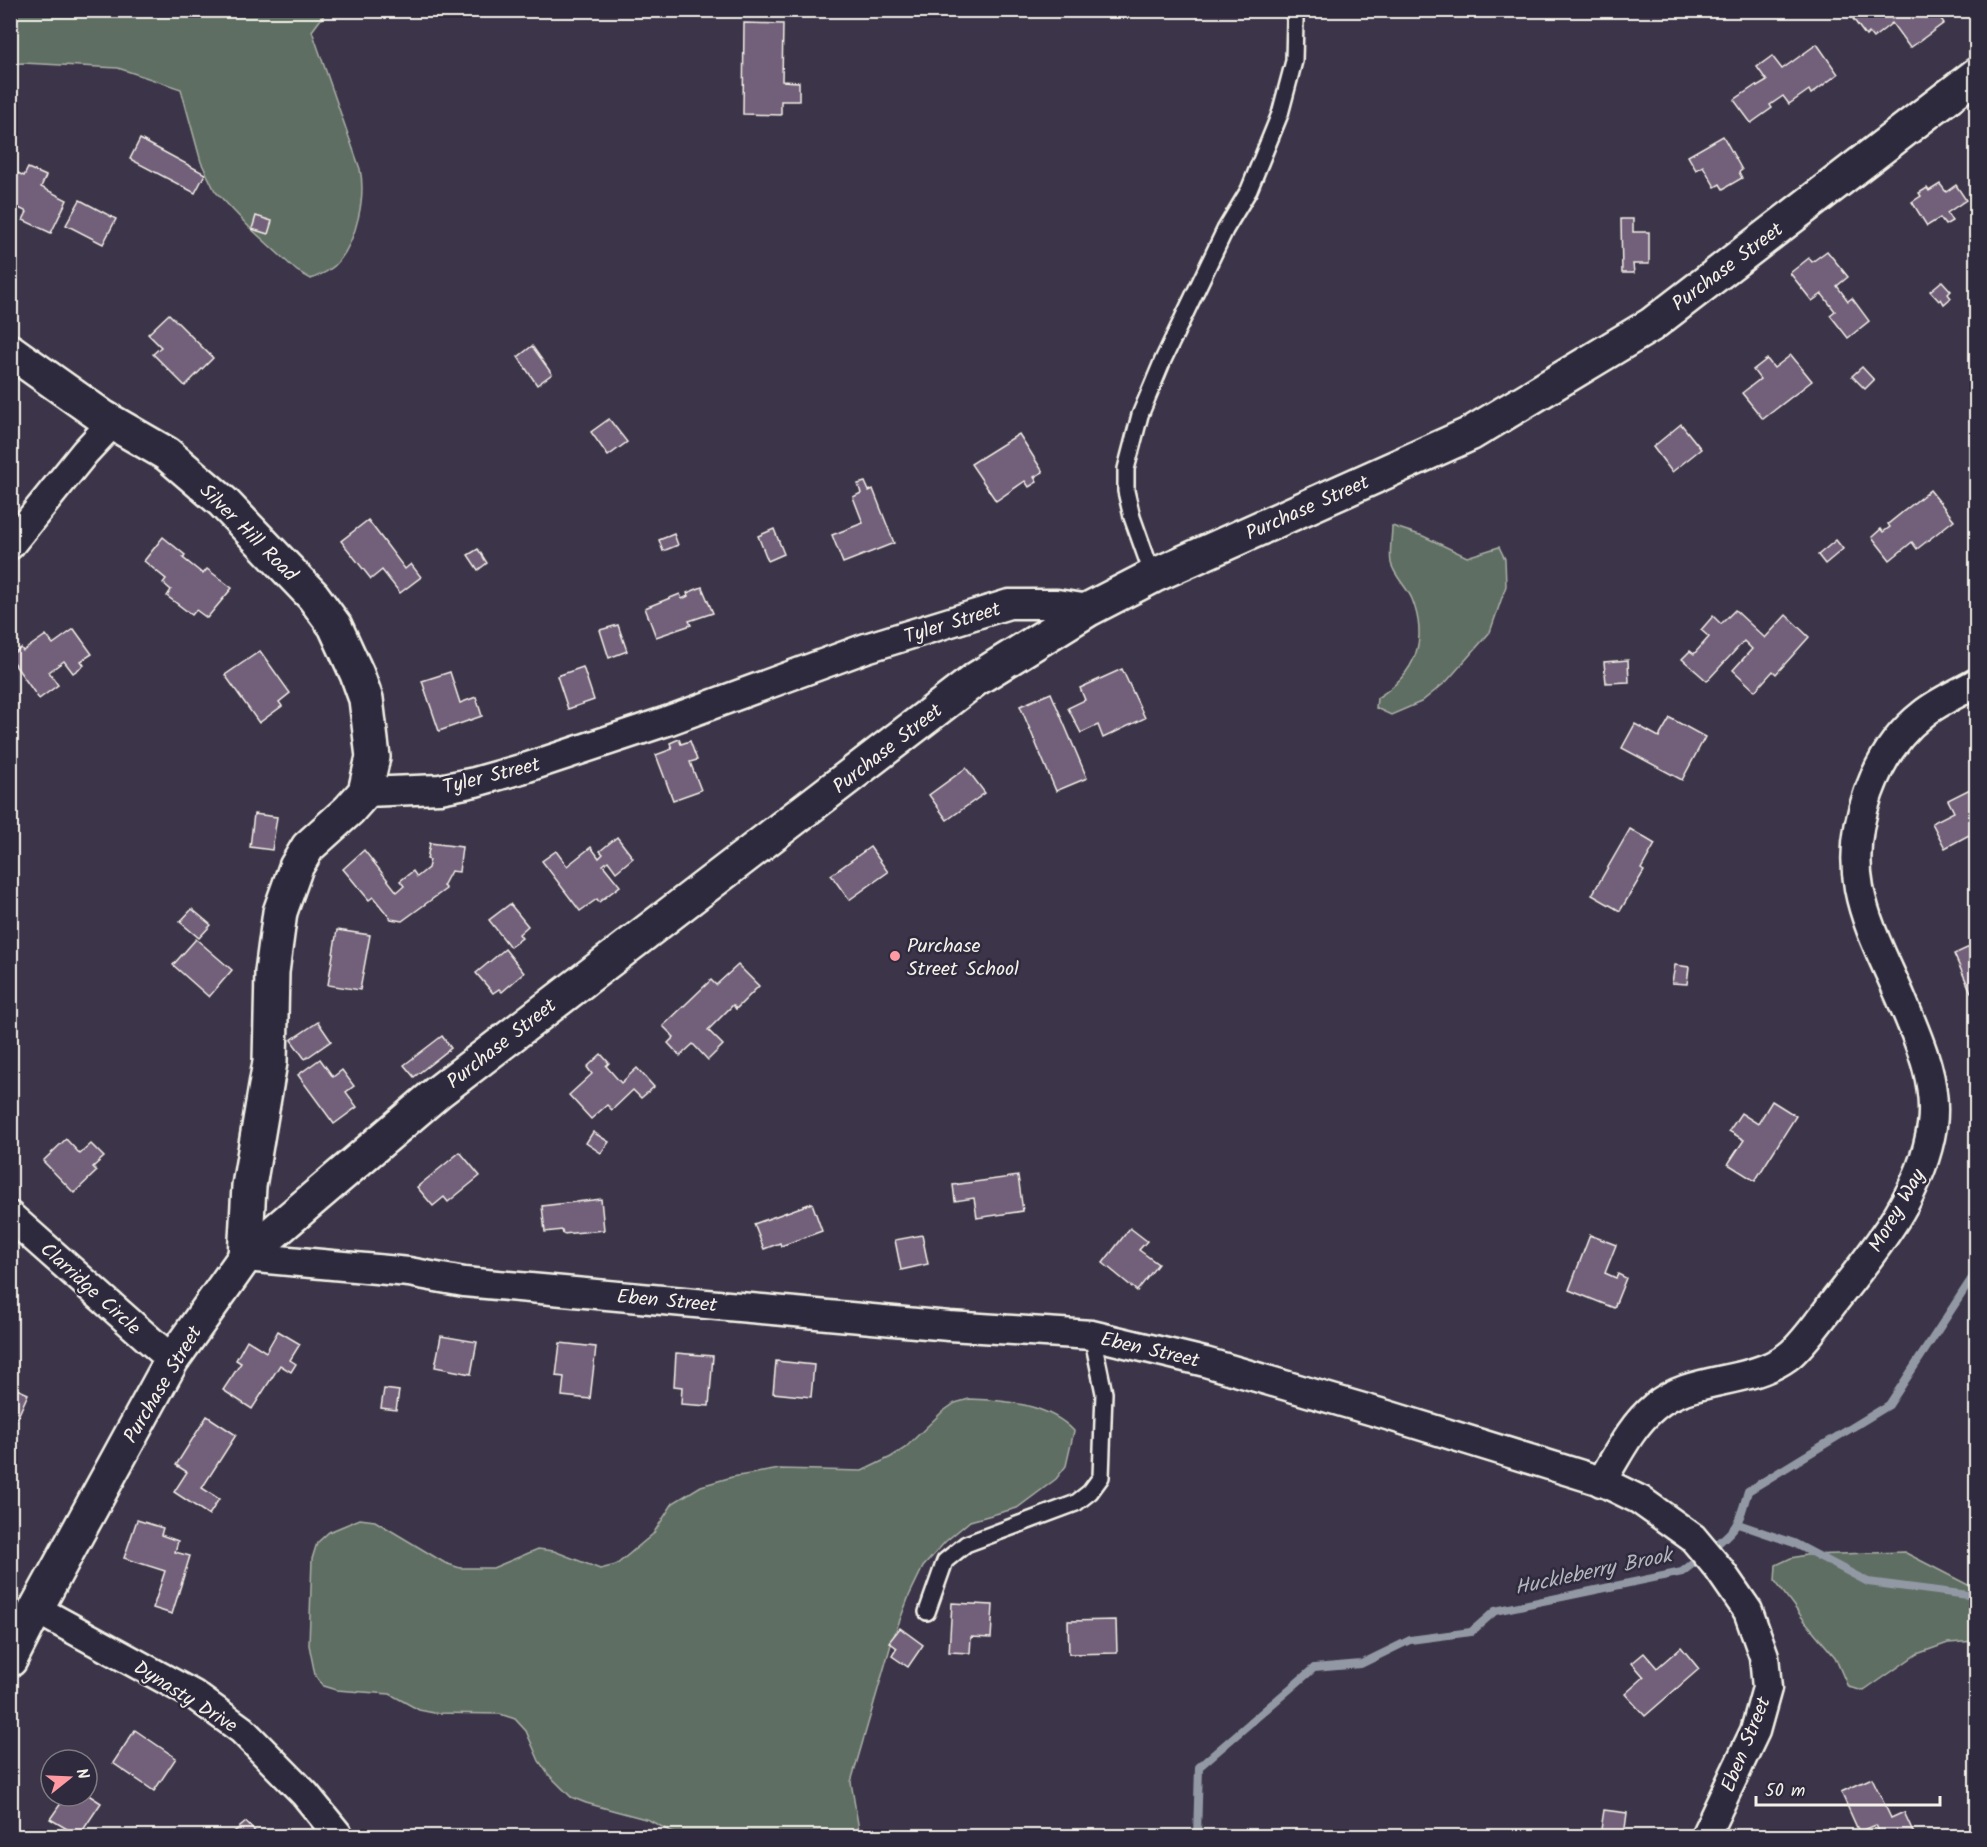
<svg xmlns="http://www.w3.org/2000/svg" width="1987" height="1847" font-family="Kalam,sans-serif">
	<rect width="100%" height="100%" fill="#3c3549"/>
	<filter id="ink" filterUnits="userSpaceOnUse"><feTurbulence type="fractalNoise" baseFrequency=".0167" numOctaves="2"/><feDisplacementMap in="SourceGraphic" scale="12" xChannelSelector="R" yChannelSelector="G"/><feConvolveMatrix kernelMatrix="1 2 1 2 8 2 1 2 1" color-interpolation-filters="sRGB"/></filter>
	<g filter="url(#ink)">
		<g fill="#5f6e64" stroke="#aab0a6" stroke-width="1.5">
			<path d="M 10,11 L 327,11 L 312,31 L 360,169 C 366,196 357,239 339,261 C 332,270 322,274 311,279 L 297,271 L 249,227 L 215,191 L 201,162 L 181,89 L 118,68 L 23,63 L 11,64 Z"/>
			<path d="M 1392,526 L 1423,536 L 1467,557 L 1499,547 L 1505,559 L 1506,586 L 1490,632 L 1447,681 L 1421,702 L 1391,715 L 1376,708 L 1377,698 C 1415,674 1429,642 1412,599 C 1407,587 1394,576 1391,563 C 1389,552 1392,537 1392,526 Z"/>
			<path d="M 969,1399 C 1004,1400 1049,1404 1074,1431 L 1066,1466 L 1056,1479 L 1017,1508 L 970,1521 L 945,1542 L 923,1567 L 909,1596 L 892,1641 L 851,1782 L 860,1836 L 679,1836 L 649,1820 L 586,1803 L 571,1797 L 548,1774 L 539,1761 L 526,1731 L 515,1719 L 500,1714 L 434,1713 L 419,1710 L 390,1694 L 336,1690 L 323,1686 L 315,1675 L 309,1645 L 312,1559 L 317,1543 L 329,1532 L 360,1519 L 375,1521 L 445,1563 L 460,1568 L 493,1568 L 538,1549 L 554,1551 L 600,1569 L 616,1565 L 653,1534 L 673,1503 L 701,1486 L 732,1477 L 780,1469 L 862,1471 L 891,1457 L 905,1448 L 942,1412 L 955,1403 Z"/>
			<path d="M 1904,1552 L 1976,1589 L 1976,1641 L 1948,1643 L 1917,1654 L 1864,1691 L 1848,1687 L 1835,1657 L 1804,1620 L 1775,1581 L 1776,1565 L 1791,1558 L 1806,1555 Z"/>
		</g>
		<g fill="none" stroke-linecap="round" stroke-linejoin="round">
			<g stroke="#9299a5" stroke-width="8">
				<path d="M 1738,1524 L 1794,1543 L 1868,1582 L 1976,1596"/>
				<path d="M 1710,1550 C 1739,1527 1738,1525 1748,1491 L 1889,1405 L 1976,1272"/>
				<path d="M 1197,1836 L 1199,1767 L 1314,1668 L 1361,1664 L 1410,1640 L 1471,1632 L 1495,1611 L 1682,1572 L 1701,1557"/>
			</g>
		</g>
		<g fill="#72607a" stroke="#f4f1e8" stroke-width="1.5">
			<path d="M 1858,10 L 1886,10 L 1892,19 L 1904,10 L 1907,13 L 1910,10 L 1935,10 L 1944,23 L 1910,48 L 1892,23 L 1873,38 L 1869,33 L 1866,36 L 1851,16 Z"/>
			<path d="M 744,23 L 783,24 L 782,81 L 799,82 L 799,101 L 781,101 L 781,115 L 743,114 Z"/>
			<path d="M 1817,44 L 1838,74 L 1811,94 L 1809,90 L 1789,104 L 1783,96 L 1770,105 L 1772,108 L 1751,123 L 1734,100 L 1756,85 L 1757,87 L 1767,81 L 1757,67 L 1772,56 L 1782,69 Z"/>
			<path d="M 1723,136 L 1742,170 L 1739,172 L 1742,178 L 1723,189 L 1720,184 L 1715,187 L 1703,166 L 1696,170 L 1688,156 Z"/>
			<path d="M 140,139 L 205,174 L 195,193 L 130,159 Z"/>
			<path d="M 28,168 L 46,176 L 41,187 L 67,200 L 51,233 L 23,220 L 27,212 L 15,206 L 13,210 L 10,209 L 10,169 L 24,176 Z"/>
			<path d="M 1940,184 L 1946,192 L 1956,185 L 1966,200 L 1947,213 L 1952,221 L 1945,225 L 1940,218 L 1927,226 L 1912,202 L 1921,196 L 1919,193 L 1927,188 L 1929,191 Z"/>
			<path d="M 80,200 L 116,219 L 103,244 L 66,225 Z"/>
			<path d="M 256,216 L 272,221 L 268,234 L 252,229 Z"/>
			<path d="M 1621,219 L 1633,219 L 1633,232 L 1649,232 L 1649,264 L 1633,264 L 1634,273 L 1622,273 Z"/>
			<path d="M 1827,251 L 1848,277 L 1837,286 L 1848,301 L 1852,298 L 1869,321 L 1848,338 L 1830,315 L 1835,311 L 1822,294 L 1812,301 L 1790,273 L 1809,258 L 1812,262 Z"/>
			<path d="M 1942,281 L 1951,291 L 1948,294 L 1951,298 L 1944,304 L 1941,299 L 1939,301 L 1930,291 Z"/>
			<path d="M 169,314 L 213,358 L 185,386 L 153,354 L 161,347 L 148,334 Z"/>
			<path d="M 532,346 L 552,374 L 537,385 L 518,357 Z"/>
			<path d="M 1791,355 L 1812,381 L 1763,419 L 1742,393 L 1760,379 L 1753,370 L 1767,359 L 1774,368 Z"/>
			<path d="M 1862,367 L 1874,380 L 1865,389 L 1852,376 Z"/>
			<path d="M 609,419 L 627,442 L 608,456 L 591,432 Z"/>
			<path d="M 1681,424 L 1701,449 L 1672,472 L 1653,447 Z"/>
			<path d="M 1019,434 L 1043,472 L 1034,477 L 1037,482 L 1029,487 L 1025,481 L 996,501 L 971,464 Z"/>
			<path d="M 865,482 L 869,491 L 873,489 L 894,543 L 843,563 L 832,535 L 863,523 L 853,497 L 861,493 L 858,484 Z"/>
			<path d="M 1930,490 L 1954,520 L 1917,549 L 1912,542 L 1890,560 L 1872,537 L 1881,529 L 1883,532 L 1890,527 L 1888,524 Z"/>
			<path d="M 368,520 L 405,569 L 411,564 L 421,577 L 400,593 L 382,570 L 371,579 L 341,541 Z"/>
			<path d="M 774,529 L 784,554 L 768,561 L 758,536 Z"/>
			<path d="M 674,534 L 678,545 L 663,551 L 659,540 Z"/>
			<path d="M 163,537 L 185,555 L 183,558 L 203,574 L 207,569 L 232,588 L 207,618 L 196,610 L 192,615 L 167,596 L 171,590 L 163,583 L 166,579 L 144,561 Z"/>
			<path d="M 1836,540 L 1843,549 L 1825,564 L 1818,555 Z"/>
			<path d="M 478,549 L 487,563 L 478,570 L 468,555 Z"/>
			<path d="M 702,587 L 713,613 L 689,621 L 691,625 L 656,637 L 645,608 L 680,594 L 682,599 L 688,596 L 687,593 Z"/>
			<path d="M 1735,610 L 1765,638 L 1786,615 L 1809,637 L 1776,674 L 1773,671 L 1755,691 L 1733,670 L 1752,649 L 1744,641 L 1707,681 L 1682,659 L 1690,651 L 1694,654 L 1709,637 L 1701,630 L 1713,616 L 1721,624 Z"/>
			<path d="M 618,625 L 627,651 L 609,658 L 600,630 Z"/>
			<path d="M 74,629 L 92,654 L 81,661 L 84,665 L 73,673 L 64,661 L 49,672 L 58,685 L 39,699 L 10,658 L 10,655 L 21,648 L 23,651 L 46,635 L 53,644 Z"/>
			<path d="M 260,651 L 290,693 L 279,702 L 282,706 L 259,723 L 225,675 Z"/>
			<path d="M 1628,660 L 1629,682 L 1606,683 L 1604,662 Z"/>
			<path d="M 583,667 L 594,700 L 568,709 L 557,676 Z"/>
			<path d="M 1122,669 L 1145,718 L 1103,738 L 1098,725 L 1081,733 L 1068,708 L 1085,700 L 1080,688 Z"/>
			<path d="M 450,672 L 460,703 L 476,697 L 482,716 L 439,731 L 422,681 Z"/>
			<path d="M 1051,693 L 1087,778 L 1056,791 L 1020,706 Z"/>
			<path d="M 1670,718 L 1705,737 L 1682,780 L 1622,748 L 1635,724 L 1659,737 Z"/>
			<path d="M 679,739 L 681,744 L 690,741 L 697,760 L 690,762 L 701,790 L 673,800 L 656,755 L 672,749 L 670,743 Z"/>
			<path d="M 966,768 L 985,793 L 947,820 L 929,795 Z"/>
			<path d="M 1976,786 L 1976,849 L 1969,835 L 1945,848 L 1932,823 L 1954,812 L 1948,800 Z"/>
			<path d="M 254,814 L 277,817 L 272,850 L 250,847 Z"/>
			<path d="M 1630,829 L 1655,844 L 1641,869 L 1644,871 L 1620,911 L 1592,895 Z"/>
			<path d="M 617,837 L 633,858 L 616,872 L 608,861 L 603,865 L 620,886 L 599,902 L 597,899 L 580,911 L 542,861 L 556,851 L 567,866 L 591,847 L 599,858 L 603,854 L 600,851 Z"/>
			<path d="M 430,843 L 462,847 L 459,872 L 451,871 L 443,886 L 446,889 L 402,921 L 391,919 L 373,897 L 369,900 L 343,869 L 364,850 L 397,892 L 404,886 L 400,881 L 413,871 L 417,877 L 428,868 L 430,860 L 427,859 Z"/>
			<path d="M 870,847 L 888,872 L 849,900 L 831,875 Z"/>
			<path d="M 510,904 L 528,926 L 519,934 L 522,938 L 510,947 L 489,920 Z"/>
			<path d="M 192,909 L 211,925 L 199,938 L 180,922 Z"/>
			<path d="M 337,930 L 370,935 L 360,990 L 328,985 Z"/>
			<path d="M 196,939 L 232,970 L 209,997 L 173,965 Z"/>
			<path d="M 1976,944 L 1976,990 L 1971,992 L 1954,954 Z"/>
			<path d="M 505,949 L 524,973 L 502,992 L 499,989 L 493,993 L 476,973 Z"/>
			<path d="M 738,965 L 759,986 L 736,1009 L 733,1005 L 708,1030 L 723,1045 L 708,1060 L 693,1044 L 680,1056 L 668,1043 L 674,1037 L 663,1026 L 711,980 L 716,985 Z"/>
			<path d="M 1675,965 L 1689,967 L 1687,984 L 1672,983 Z"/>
			<path d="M 318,1022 L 331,1041 L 305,1059 L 291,1040 Z"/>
			<path d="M 442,1036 L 451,1048 L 414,1077 L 404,1065 Z"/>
			<path d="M 601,1054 L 609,1063 L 606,1066 L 621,1083 L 637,1068 L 654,1087 L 641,1098 L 633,1090 L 612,1110 L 607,1105 L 591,1119 L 569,1095 L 592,1074 L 587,1067 Z"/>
			<path d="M 320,1059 L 333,1077 L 342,1070 L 354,1086 L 346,1092 L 357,1107 L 334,1124 L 298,1075 Z"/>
			<path d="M 1772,1101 L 1796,1116 L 1755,1181 L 1728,1164 L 1744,1140 L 1729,1131 L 1741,1113 L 1758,1124 Z"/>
			<path d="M 593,1132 L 609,1142 L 601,1153 L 586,1143 Z"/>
			<path d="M 66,1139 L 80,1154 L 91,1144 L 104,1157 L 93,1167 L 97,1171 L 74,1193 L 43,1161 Z"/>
			<path d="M 460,1152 L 480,1176 L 448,1202 L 444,1197 L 433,1206 L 417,1187 Z"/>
			<path d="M 1018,1176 L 1023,1211 L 977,1218 L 974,1198 L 955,1201 L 953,1185 Z"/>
			<path d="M 601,1199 L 604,1230 L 563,1234 L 562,1230 L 545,1232 L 542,1206 Z"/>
			<path d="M 812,1203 L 822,1231 L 781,1246 L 780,1243 L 764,1249 L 754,1224 Z"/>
			<path d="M 1130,1228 L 1147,1241 L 1139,1250 L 1158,1264 L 1137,1291 L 1103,1263 Z"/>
			<path d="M 922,1235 L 928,1264 L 901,1270 L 895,1240 Z"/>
			<path d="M 1590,1235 L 1616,1245 L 1605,1273 L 1616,1278 L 1618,1274 L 1626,1278 L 1614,1308 L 1569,1290 Z"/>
			<path d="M 278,1331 L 300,1344 L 290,1360 L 296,1364 L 291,1372 L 280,1365 L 252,1409 L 223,1390 L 241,1363 L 236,1360 L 247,1340 L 266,1352 Z"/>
			<path d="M 441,1336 L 477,1342 L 471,1374 L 435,1367 Z"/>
			<path d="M 560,1343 L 596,1347 L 590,1399 L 562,1396 L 564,1377 L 556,1376 Z"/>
			<path d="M 676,1353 L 713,1356 L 709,1406 L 681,1404 L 682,1387 L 674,1386 Z"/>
			<path d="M 776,1361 L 814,1365 L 811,1397 L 773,1393 Z"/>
			<path d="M 10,1386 L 28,1394 L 15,1423 L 10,1421 Z"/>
			<path d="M 384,1389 L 399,1391 L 396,1410 L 381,1408 Z"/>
			<path d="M 207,1416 L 236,1435 L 202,1488 L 219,1499 L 209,1515 L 174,1492 L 187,1472 L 176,1465 Z"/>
			<path d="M 137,1520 L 163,1528 L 161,1535 L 178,1541 L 175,1552 L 190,1556 L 172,1614 L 153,1608 L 165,1571 L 124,1558 Z"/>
			<path d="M 952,1603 L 993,1605 L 991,1638 L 971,1637 L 970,1653 L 949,1652 Z"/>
			<path d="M 1116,1620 L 1117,1653 L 1069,1654 L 1068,1621 Z"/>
			<path d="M 900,1628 L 923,1645 L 908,1667 L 892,1656 L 897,1648 L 889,1642 Z"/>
			<path d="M 1681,1647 L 1699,1669 L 1645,1716 L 1625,1694 L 1644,1677 L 1632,1663 L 1644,1653 L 1657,1668 Z"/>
			<path d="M 135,1730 L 176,1758 L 154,1791 L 113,1763 Z"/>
			<path d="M 1872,1778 L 1891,1818 L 1904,1812 L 1915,1836 L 1881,1836 L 1876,1825 L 1859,1832 L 1841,1792 Z"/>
			<path d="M 87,1794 L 101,1803 L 79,1836 L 50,1819 L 66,1796 L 87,1796 Z"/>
			<path d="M 1604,1810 L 1627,1813 L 1624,1836 L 1600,1836 Z"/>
			<path d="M 246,1822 L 259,1836 L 229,1836 Z"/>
		</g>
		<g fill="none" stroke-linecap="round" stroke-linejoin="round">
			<defs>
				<g id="lane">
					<path d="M 1153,576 L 1132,517 L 1126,491 L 1126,469 L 1140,415 L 1163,360 L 1225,230 L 1249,190 L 1280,114 L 1294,61 L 1295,20 L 1293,10"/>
					<path d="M 927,1612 L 945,1561 L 966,1544 L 1076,1503 L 1090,1492 L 1101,1477 L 1104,1393 L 1092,1335"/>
				</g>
				<g id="street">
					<path d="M 10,545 L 85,452 L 113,422"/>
					<path d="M 365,792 L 440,789 L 475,782 L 528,767 L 667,721 L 866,648 L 1009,604 L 1057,604 L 1089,609"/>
					<path d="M 10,1216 L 172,1360"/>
					<path d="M 245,1257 L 409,1272 L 464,1282 L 949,1326 L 1092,1335 L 1205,1362 L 1387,1415 L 1601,1481 L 1640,1500 L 1693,1538 L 1719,1569 L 1748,1611 L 1764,1656 L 1767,1688 L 1755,1731 L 1705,1836"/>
					<path d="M 1601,1482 C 1617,1456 1631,1426 1654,1407 C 1689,1376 1749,1385 1787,1357 C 1799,1349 1821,1319 1830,1307 C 1872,1253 1922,1196 1932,1126 C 1938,1080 1918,1039 1901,998 C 1886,963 1866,926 1859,888 C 1848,828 1874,752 1923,714 C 1939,701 1959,693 1976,683"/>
					<path d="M 36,1609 L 194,1695 L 242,1730 L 305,1794 L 339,1836"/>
				</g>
				<g id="secondary">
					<path d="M 10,351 L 103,417 L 167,454 L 223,502 L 313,596 L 335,626 L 357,674 L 366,699 L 373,757 L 365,792 L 349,810 L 308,847 L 296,867 L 280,912 L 272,972 L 270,1062 L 249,1186 L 245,1257"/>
					<path d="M 10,1660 L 36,1609 L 172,1360 L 245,1257 L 438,1092 L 976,679 L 1089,609 L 1153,576 L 1470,434 L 1651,325 L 1976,75"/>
				</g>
			</defs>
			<use href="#lane" stroke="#f4f1e8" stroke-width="20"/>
			<use href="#street" stroke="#f4f1e8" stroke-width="33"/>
			<use href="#secondary" stroke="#f4f1e8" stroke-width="38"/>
			<use href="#lane" stroke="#2f2a3d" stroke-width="15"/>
			<use href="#street" stroke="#2f2a3d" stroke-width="28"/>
			<use href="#secondary" stroke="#2f2a3d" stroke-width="33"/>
		</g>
	</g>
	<circle fill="#ff9aa2" stroke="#2f2a3d" stroke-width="2" cx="895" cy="956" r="6"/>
	<g text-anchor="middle" stroke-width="5" stroke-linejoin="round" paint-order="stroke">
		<g font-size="20" fill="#f4f1e8" stroke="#2f2a3d">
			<text transform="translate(1727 266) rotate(-37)" y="7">Purchase Street</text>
			<text transform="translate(1307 507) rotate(-24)" y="7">Purchase Street</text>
			<text transform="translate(249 532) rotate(45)" y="7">Silver Hill Road</text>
			<text transform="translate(952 622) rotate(-17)" y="7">Tyler Street</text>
			<text transform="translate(887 748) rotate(-38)" y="7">Purchase Street</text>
			<text transform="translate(491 775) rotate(-14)" y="7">Tyler Street</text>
			<text transform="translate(501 1043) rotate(-38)" y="7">Purchase Street</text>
			<text transform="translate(1896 1210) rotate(-60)" y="7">Morey Way</text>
			<text transform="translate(91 1288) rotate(42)" y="7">Clarridge Circle</text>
			<text transform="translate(667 1300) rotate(5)" y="7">Eben Street</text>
			<text transform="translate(1150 1349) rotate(13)" y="7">Eben Street</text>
			<text transform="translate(162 1384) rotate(-59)" y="7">Purchase Street</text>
			<text transform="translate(186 1696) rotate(32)" y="7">Dynasty Drive</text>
			<text transform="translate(1745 1744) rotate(-68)" y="7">Eben Street</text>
		</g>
		<g font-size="20" fill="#f4f1e8" stroke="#2f2a3d" text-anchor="start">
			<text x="907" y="952">Purchase<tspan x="907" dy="23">Street School</tspan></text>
		</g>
		<g font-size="21" font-style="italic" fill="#b2b6bc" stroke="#2f2a3d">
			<text transform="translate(1593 1571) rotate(-12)" y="7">Huckleberry Brook</text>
		</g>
	</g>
	<rect width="1987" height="1847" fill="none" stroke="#2f2a3d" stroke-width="36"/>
	<rect x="18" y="18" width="1951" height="1811" fill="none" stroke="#f4f1e8" stroke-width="2" filter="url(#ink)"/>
	<g transform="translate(69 1778) rotate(72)"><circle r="28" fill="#2f2a3d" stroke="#7e7a81" stroke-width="1.5"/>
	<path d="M0-4.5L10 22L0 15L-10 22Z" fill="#ff9aa2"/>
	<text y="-9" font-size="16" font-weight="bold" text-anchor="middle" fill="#f4f1e8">N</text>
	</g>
	<path d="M1756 1796v9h184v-9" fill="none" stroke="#f4f1e8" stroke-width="3"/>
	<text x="1765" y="1796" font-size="18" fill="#f4f1e8" stroke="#2f2a3d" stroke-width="4.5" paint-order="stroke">50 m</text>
</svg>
